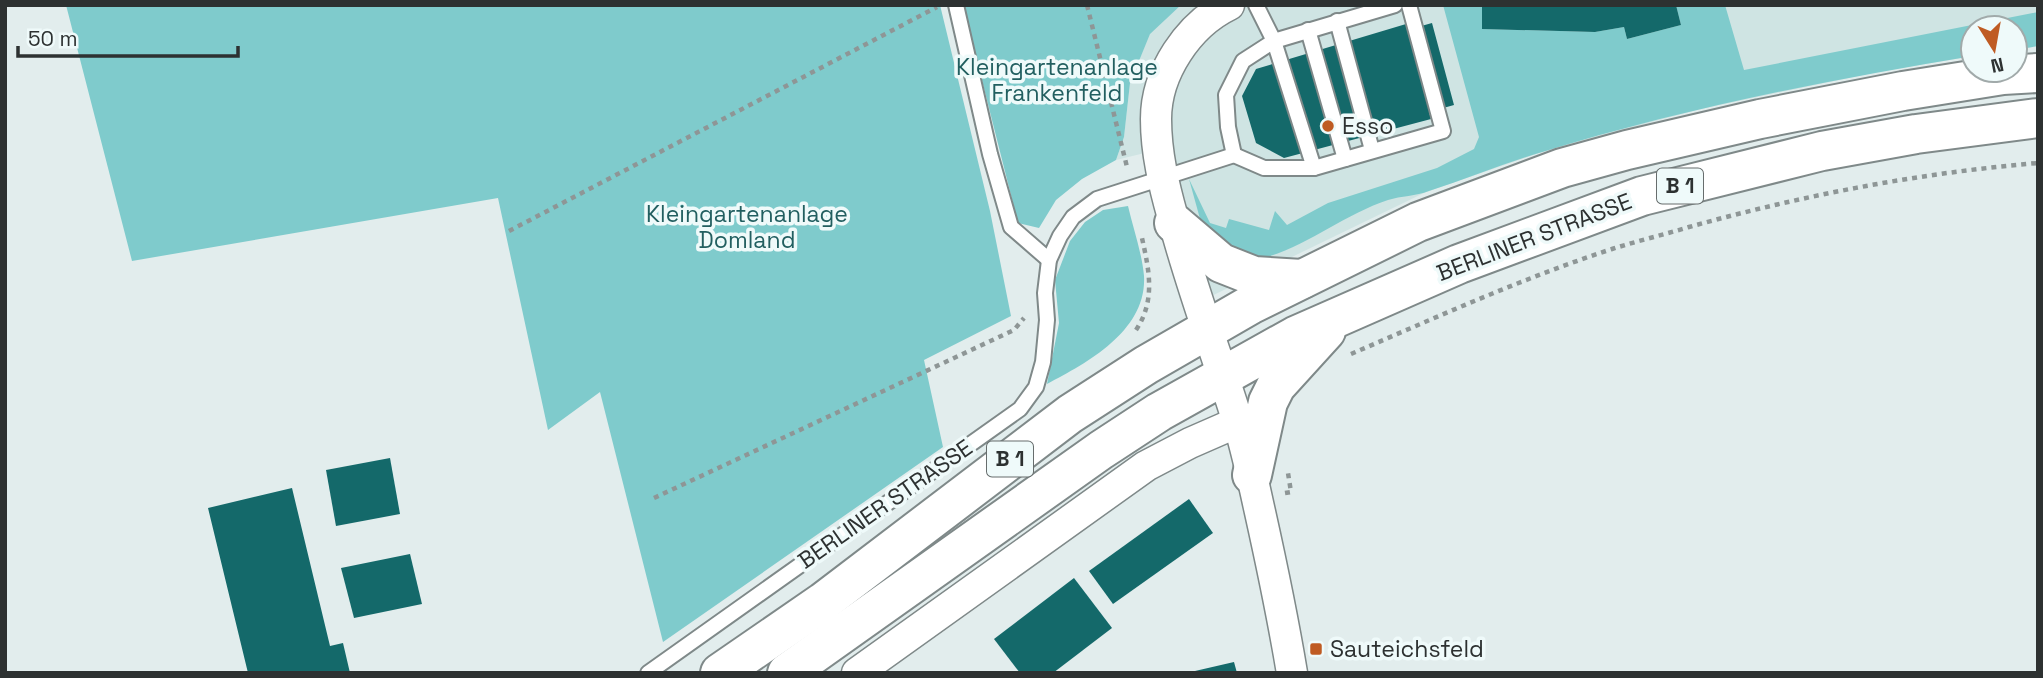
<svg xmlns="http://www.w3.org/2000/svg" width="2043" height="678" font-family="'Space Grotesk',sans-serif">
	<rect width="100%" height="100%" fill="#e2eded"/>
	<path fill="#cfe4e3" d="M 1181,5 L 2038,5 L 2038,46 L 2015,50 L 2015,28 L 1973,28 L 1973,56 L 1877,72 L 1696,110 L 1539,153 L 1426,192 L 1197,303 L 1157,150 L 1116,160 L 1124,137 L 1130,83 L 1150,33 Z"/>
	<g fill="#7fcbcc">
		<path d="M 66,5 L 940,5 L 990,211 L 1011,316 L 924,360 L 943,447 L 663,642 L 600,392 L 548,430 L 498,198 L 132,261 Z"/>
		<path d="M 963,5 L 1181,5 L 1150,34 L 1130,83 L 1124,137 L 1116,160 L 1082,179 L 1056,200 L 1039,228 L 1018,223 Z"/>
		<path d="M 1443,5 L 1482,5 L 1482,29 L 1595,32 L 1624,27 L 1627,39 L 1681,25 L 1676,5 L 1725,5 L 1744,70 L 2038,12 L 2038,46 L 2015,50 L 2015,28 L 1973,28 L 1973,56 C 1827,80 1681,109 1539,153 C 1502,164 1466,179 1429,191 C 1416,196 1401,196 1388,200 C 1339,216 1299,254 1248,261 L 1202,226 L 1189,179 L 1210,223 L 1226,228 L 1229,219 L 1269,230 L 1275,211 L 1287,225 L 1328,203 L 1437,168 L 1474,149 L 1479,137 Z"/>
		<path d="M 1128,206 C 1133,228 1142,253 1144,276 C 1147,330 1089,362 1047,384 L 1059,323 L 1055,280 L 1070,241 L 1085,222 L 1103,210 Z"/>
	</g>
	<g fill="#14696a">
		<path d="M 1482,5 L 1676,5 L 1681,25 L 1627,39 L 1624,27 L 1595,32 L 1482,29 Z"/>
		<path d="M 1432,23 L 1454,105 L 1429,112 L 1431,119 L 1284,158 L 1256,143 L 1242,96 L 1256,69 L 1406,24 L 1407,30 Z"/>
		<path d="M 390,458 L 400,514 L 336,526 L 326,470 Z"/>
		<path d="M 292,488 L 330,646 L 343,643 L 350,673 L 248,673 L 208,508 Z"/>
		<path d="M 1189,499 L 1213,533 L 1113,604 L 1089,571 Z"/>
		<path d="M 410,554 L 422,604 L 354,618 L 341,568 Z"/>
		<path d="M 1074,578 L 1112,628 L 1053,673 L 1020,673 L 994,639 Z"/>
		<path d="M 1234,662 L 1237,673 L 1195,673 L 1195,671 Z"/>
	</g>
	<g fill="none" stroke-linecap="round" stroke-linejoin="round">
		<defs>
			<g id="service">
				<path d="M 956,5 L 990,154 L 1011,227 L 1049,260"/>
				<path d="M 1256,5 L 1274,41 L 1314,168"/>
				<path d="M 1337,21 L 1372,150"/>
				<path d="M 1308,30 L 1345,159"/>
				<path d="M 1234,155 L 1228,127 L 1226,95 L 1243,61 L 1274,41 L 1395,5"/>
				<path d="M 648,673 L 1020,409 L 1036,387 L 1043,362 L 1047,320 L 1045,293 L 1049,260 L 1060,236 L 1073,217 L 1097,199 L 1234,155 L 1264,168 L 1314,168 L 1443,131 L 1409,5"/>
			</g>
			<g id="minor">
				<path d="M 1229,5 C 1188,25 1156,73 1156,119 C 1156,153 1164,186 1173,218 C 1191,287 1216,352 1237,419 C 1247,450 1253,481 1260,512 C 1272,566 1283,619 1292,673"/>
				<path d="M 857,673 L 1146,466 L 1190,443 L 1238,422"/>
			</g>
			<g id="primary">
				<path d="M 1174,223 L 1221,263 L 1254,276 L 1302,279"/>
				<path d="M 1252,475 L 1268,402 L 1276,386 L 1326,331"/>
				<path d="M 720,673 L 823,602 L 1070,414 L 1146,365 L 1250,305 L 1418,222 L 1562,168 L 1627,150 L 1760,119 L 1903,91 L 2003,75 L 2038,73"/>
				<path d="M 787,673 L 1101,450 L 1159,412 L 1295,336 L 1459,264 L 1642,196 L 1822,151 L 1916,134 L 2038,118"/>
			</g>
		</defs>
		<use href="#service" stroke="#7f8989" stroke-width="18"/>
		<use href="#minor" stroke="#7f8989" stroke-width="33"/>
		<use href="#primary" stroke="#7f8989" stroke-width="42"/>
		<g stroke="#8e9696" stroke-width="4.5" stroke-dasharray="5 5" stroke-linecap="butt">
			<path d="M 1087,5 L 1127,167"/>
			<path d="M 509,231 L 937,7"/>
			<path d="M 1136,330 C 1156,300 1149,270 1142,238"/>
			<path d="M 1351,354 C 1437,317 1523,278 1612,249 C 1637,241 1663,235 1689,227 C 1804,195 1919,173 2038,163"/>
			<path d="M 1285,493 L 1291,492 L 1288,473"/>
			<path d="M 654,498 L 1014,330 L 1024,318"/>
		</g>
		<use href="#service" stroke="#fff" stroke-width="14"/>
		<use href="#minor" stroke="#fff" stroke-width="30"/>
		<use href="#primary" stroke="#fff" stroke-width="38"/>
	</g>
	<g fill="#bf5b23" stroke="#effafa" stroke-width="2.5">
		<circle cx="1328" cy="126" r="7"/>
		<rect x="1309" y="642" width="14" height="14" rx="3.5"/>
	</g>
	<g text-anchor="middle" stroke-width="7" stroke-linejoin="round" paint-order="stroke">
		<g fill="#effafa" stroke="#676d6d" stroke-width="2">
			<rect x="1657" y="168.5" width="46" height="35" rx="5"/>
			<rect x="987" y="441.5" width="46" height="35" rx="5"/>
		</g>
		<g font-size="21" font-weight="bold" fill="#2d3131">
			<text x="1680" y="193">B 1</text>
			<text x="1010" y="466">B 1</text>
		</g>
		<g font-size="23" fill="#225f60" stroke="#effafa">
			<text x="1057" y="75">Kleingartenanlage<tspan x="1057" dy="26">Frankenfeld</tspan></text>
			<text x="747" y="222">Kleingartenanlage<tspan x="747" dy="26">Domland</tspan></text>
		</g>
		<g font-size="23" fill="#2d3131" stroke="#effafa" text-anchor="start">
			<text x="1342" y="134">Esso</text>
			<text x="1330" y="657">Sauteichsfeld</text>
		</g>
		<g font-size="23" fill="#2d3131" stroke="#effafa">
			<text transform="translate(1534 237) rotate(-21)" y="8">BERLINER STRASSE</text>
			<text transform="translate(885 504) rotate(-35)" y="8">BERLINER STRASSE</text>
		</g>
	</g>
	<rect width="2043" height="678" fill="none" stroke="#2d3131" stroke-width="14"/>
	<g transform="translate(1994 49) rotate(169)"><circle r="33" fill="#effafa" stroke="#a1aaaa" stroke-width="2"/>
	<path d="M0-5L12 26L0 18L-12 26Z" fill="#bf5b23"/>
	<text y="-10" font-size="19" font-weight="bold" text-anchor="middle" fill="#2d3131">N</text>
	</g>
	<path d="M18 46v10h220v-10" fill="none" stroke="#2d3131" stroke-width="3.5"/>
	<text x="28" y="46" font-size="21" fill="#2d3131" stroke="#effafa" stroke-width="5" paint-order="stroke">50 m</text>
</svg>
